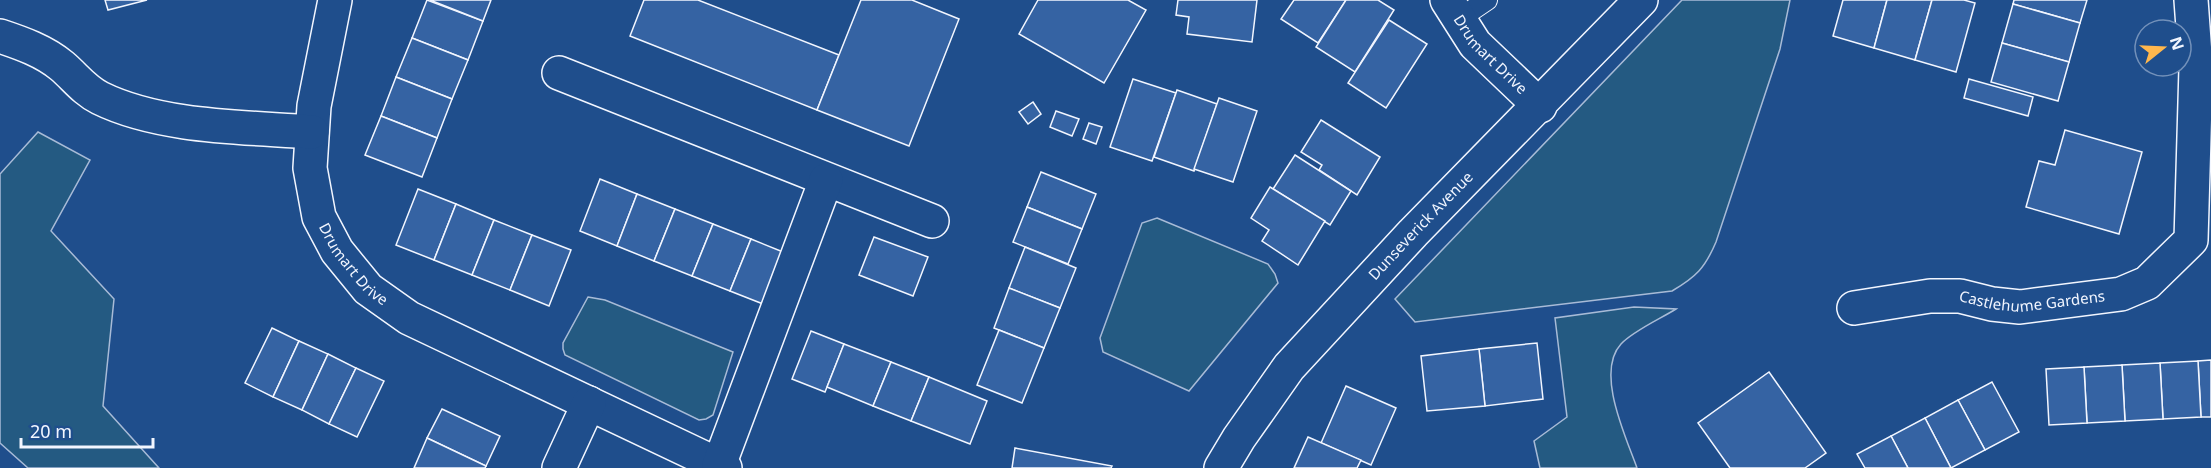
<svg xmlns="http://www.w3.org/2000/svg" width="2211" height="468" font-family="'Noto Sans',sans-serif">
	<rect width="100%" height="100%" fill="#1f4e8c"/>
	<g fill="#245a82" stroke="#a8bbd7" stroke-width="1.5">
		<path d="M 1682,0 L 1790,0 L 1780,49 L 1716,242 C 1705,268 1696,277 1672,291 L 1415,322 L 1395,299 Z"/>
		<path d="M 38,132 L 90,160 L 51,231 L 114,299 L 103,406 L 159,468 L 28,468 L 0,443 L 0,174 Z"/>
		<path d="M 1157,218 L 1268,264 L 1275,274 L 1278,283 L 1189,391 L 1103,352 L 1100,338 L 1142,223 Z"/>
		<path d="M 588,297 L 605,300 L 733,352 L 713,415 L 706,419 L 699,420 L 565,355 L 563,349 L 563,343 Z"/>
		<path d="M 1634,307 L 1676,309 C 1660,319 1633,331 1621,344 C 1595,372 1626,437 1637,468 L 1540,468 L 1534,441 L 1567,417 L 1555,318 Z"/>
	</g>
	<g fill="#3563a3" stroke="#f2f6ff" stroke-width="1.5">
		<path d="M 105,0 L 147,0 L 108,10 Z"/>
		<path d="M 427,0 L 483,21 L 468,60 L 412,38 Z"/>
		<path d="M 430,0 L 491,0 L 483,21 Z"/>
		<path d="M 644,0 L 698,0 L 839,55 L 817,110 L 630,36 Z"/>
		<path d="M 861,0 L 912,0 L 959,19 L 909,146 L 817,110 Z"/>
		<path d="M 1038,0 L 1128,0 L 1146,10 L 1104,83 L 1019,34 Z"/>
		<path d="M 1178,0 L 1257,0 L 1252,42 L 1187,34 L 1189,17 L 1176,15 Z"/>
		<path d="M 1294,0 L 1346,0 L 1318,43 L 1281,19 Z"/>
		<path d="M 1346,0 L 1378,0 L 1394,10 L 1355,72 L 1316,47 Z"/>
		<path d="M 1843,0 L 1887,0 L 1874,48 L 1833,36 Z"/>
		<path d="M 1887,0 L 1932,0 L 1915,60 L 1874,48 Z"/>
		<path d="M 1932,0 L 1964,0 L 1975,3 L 1956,72 L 1915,60 Z"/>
		<path d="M 2014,0 L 2087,0 L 2080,23 L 2013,4 Z"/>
		<path d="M 2013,4 L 2080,23 L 2069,62 L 2002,43 Z"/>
		<path d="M 1389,20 L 1427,44 L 1386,108 L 1348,83 Z"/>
		<path d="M 412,38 L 468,60 L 452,99 L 396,77 Z"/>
		<path d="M 2002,43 L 2069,62 L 2058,101 L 1991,82 Z"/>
		<path d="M 396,77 L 452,99 L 437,138 L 381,116 Z"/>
		<path d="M 1133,79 L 1176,93 L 1152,161 L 1110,147 Z"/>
		<path d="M 1969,79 L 2033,97 L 2028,116 L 1964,98 Z"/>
		<path d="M 1177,90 L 1217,104 L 1194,171 L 1154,157 Z"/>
		<path d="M 1219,98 L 1257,111 L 1233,182 L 1194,169 Z"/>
		<path d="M 1033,102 L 1041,114 L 1028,124 L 1019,112 Z"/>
		<path d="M 1056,111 L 1079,119 L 1072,136 L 1050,127 Z"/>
		<path d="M 381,116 L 437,138 L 422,177 L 365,155 Z"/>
		<path d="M 1321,120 L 1380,157 L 1357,195 L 1319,170 L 1322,165 L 1301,152 Z"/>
		<path d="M 1089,123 L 1102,127 L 1096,144 L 1083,139 Z"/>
		<path d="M 2065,130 L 2142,152 L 2119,234 L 2026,207 L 2039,161 L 2055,165 Z"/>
		<path d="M 1295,155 L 1351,191 L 1330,225 L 1273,189 Z"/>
		<path d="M 1041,172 L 1096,194 L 1082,229 L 1027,207 Z"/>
		<path d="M 600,179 L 637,194 L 617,246 L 580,231 Z"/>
		<path d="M 1270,187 L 1325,221 L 1298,265 L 1262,241 L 1269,230 L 1251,218 Z"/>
		<path d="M 418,189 L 456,204 L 434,260 L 396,245 Z"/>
		<path d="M 637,194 L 675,209 L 654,261 L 617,246 Z"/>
		<path d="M 456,204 L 494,220 L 472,275 L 434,260 Z"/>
		<path d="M 1027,207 L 1082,229 L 1068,264 L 1013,242 Z"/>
		<path d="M 675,209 L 713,224 L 692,276 L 654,261 Z"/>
		<path d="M 494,220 L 532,235 L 510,290 L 472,275 Z"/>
		<path d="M 713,224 L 751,239 L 730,291 L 692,276 Z"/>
		<path d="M 532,235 L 571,250 L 549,306 L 510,290 Z"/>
		<path d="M 874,237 L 928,257 L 913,296 L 859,275 Z"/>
		<path d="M 751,239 L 788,254 L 768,306 L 730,291 Z"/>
		<path d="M 1025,247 L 1076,268 L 1060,308 L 1009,288 Z"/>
		<path d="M 1009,288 L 1060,308 L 1044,348 L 994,328 Z"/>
		<path d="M 272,328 L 299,341 L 273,397 L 245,383 Z"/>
		<path d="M 999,330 L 1044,348 L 1022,403 L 977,385 Z"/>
		<path d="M 811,331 L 844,344 L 825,392 L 792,379 Z"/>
		<path d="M 299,341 L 328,354 L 302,410 L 273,397 Z"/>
		<path d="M 1537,343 L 1543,399 L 1485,406 L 1479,349 Z"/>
		<path d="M 844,344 L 891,362 L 873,406 L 827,387 Z"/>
		<path d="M 1479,349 L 1485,406 L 1427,411 L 1421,356 Z"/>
		<path d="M 328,354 L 356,368 L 329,424 L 302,410 Z"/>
		<path d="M 2211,360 L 2211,417 L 2201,417 L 2198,361 Z"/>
		<path d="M 2198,361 L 2201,417 L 2163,419 L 2160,363 Z"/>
		<path d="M 891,362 L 929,377 L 911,421 L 873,406 Z"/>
		<path d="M 2160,363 L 2163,419 L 2125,421 L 2122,365 Z"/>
		<path d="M 2122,365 L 2125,421 L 2087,423 L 2084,367 Z"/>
		<path d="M 2084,367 L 2087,423 L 2049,425 L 2046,369 Z"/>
		<path d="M 356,368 L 384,381 L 357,437 L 329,424 Z"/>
		<path d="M 1769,372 L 1826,453 L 1805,468 L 1730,468 L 1698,423 Z"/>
		<path d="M 929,377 L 987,401 L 970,444 L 911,421 Z"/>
		<path d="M 1992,382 L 2019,432 L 1985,450 L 1958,400 Z"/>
		<path d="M 1346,386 L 1396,408 L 1371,465 L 1321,443 Z"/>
		<path d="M 1958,400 L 1985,450 L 1951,468 L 1925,418 Z"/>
		<path d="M 442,409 L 500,436 L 486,466 L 427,438 Z"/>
		<path d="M 1925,418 L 1951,468 L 1908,468 L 1891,436 Z"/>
		<path d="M 1891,436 L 1908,468 L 1865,468 L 1857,454 Z"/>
		<path d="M 1308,437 L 1361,460 L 1357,468 L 1294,468 Z"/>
		<path d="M 427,438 L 486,466 L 485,468 L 414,468 Z"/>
		<path d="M 1015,448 L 1112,466 L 1111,468 L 1012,468 Z"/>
	</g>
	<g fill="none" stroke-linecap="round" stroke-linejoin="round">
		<defs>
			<path id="lane" d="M 1459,19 L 1487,0"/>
			<g id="street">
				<path id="s1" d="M 335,0 L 314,106 L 310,168 L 319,217 L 337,251 L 368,289 L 409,318 L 725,468"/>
				<path id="s2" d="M 1447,0 L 1475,44 L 1540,106"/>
				<path d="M 0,36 C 21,43 44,51 62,66 C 75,77 84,90 100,98 C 161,128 246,127 312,132"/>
				<path d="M 559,73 L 932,221"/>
				<path id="s3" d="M 1854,308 L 1930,296 L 1960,296 L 1992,304 L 2020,307 L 2121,294 L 2147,283 L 2191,240 L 2196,68 L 2191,0"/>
				<path d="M 719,465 L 826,180"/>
				<path d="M 559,468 L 589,403"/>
			</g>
			<g id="secondary">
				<path id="s4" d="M 1221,468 L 1239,438 L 1289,367 L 1413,233 L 1641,0"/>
			</g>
		</defs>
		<use href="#lane" stroke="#f2f6ff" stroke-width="22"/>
		<use href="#street" stroke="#f2f6ff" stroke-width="36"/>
		<use href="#secondary" stroke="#f2f6ff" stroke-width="36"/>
		<use href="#lane" stroke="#1f4e8c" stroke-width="20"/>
		<use href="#street" stroke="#1f4e8c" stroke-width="33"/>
		<use href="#secondary" stroke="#1f4e8c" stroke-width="33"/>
	</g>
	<g text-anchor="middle" stroke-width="4.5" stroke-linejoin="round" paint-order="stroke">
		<g font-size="15" fill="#f2f6ff" stroke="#1f4e8c">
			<text dy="5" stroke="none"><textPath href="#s2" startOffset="70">Drumart Drive</textPath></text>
			<text dy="5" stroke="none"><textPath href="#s4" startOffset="315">Dunseverick Avenue</textPath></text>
			<text dy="5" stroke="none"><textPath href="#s1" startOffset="279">Drumart Drive</textPath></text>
			<text dy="5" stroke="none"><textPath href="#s3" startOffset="180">Castlehume Gardens</textPath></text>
		</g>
	</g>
	<g transform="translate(2163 48) rotate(72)"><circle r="28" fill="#1f4e8c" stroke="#7391ba" stroke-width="1.5"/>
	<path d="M0-4.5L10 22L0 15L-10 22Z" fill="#ffb74d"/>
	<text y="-9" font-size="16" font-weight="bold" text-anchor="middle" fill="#f2f6ff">N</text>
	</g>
	<path d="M21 438v9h132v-9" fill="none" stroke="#f2f6ff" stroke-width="3"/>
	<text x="30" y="438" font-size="18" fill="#f2f6ff" stroke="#1f4e8c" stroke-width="4.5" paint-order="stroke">20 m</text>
</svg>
